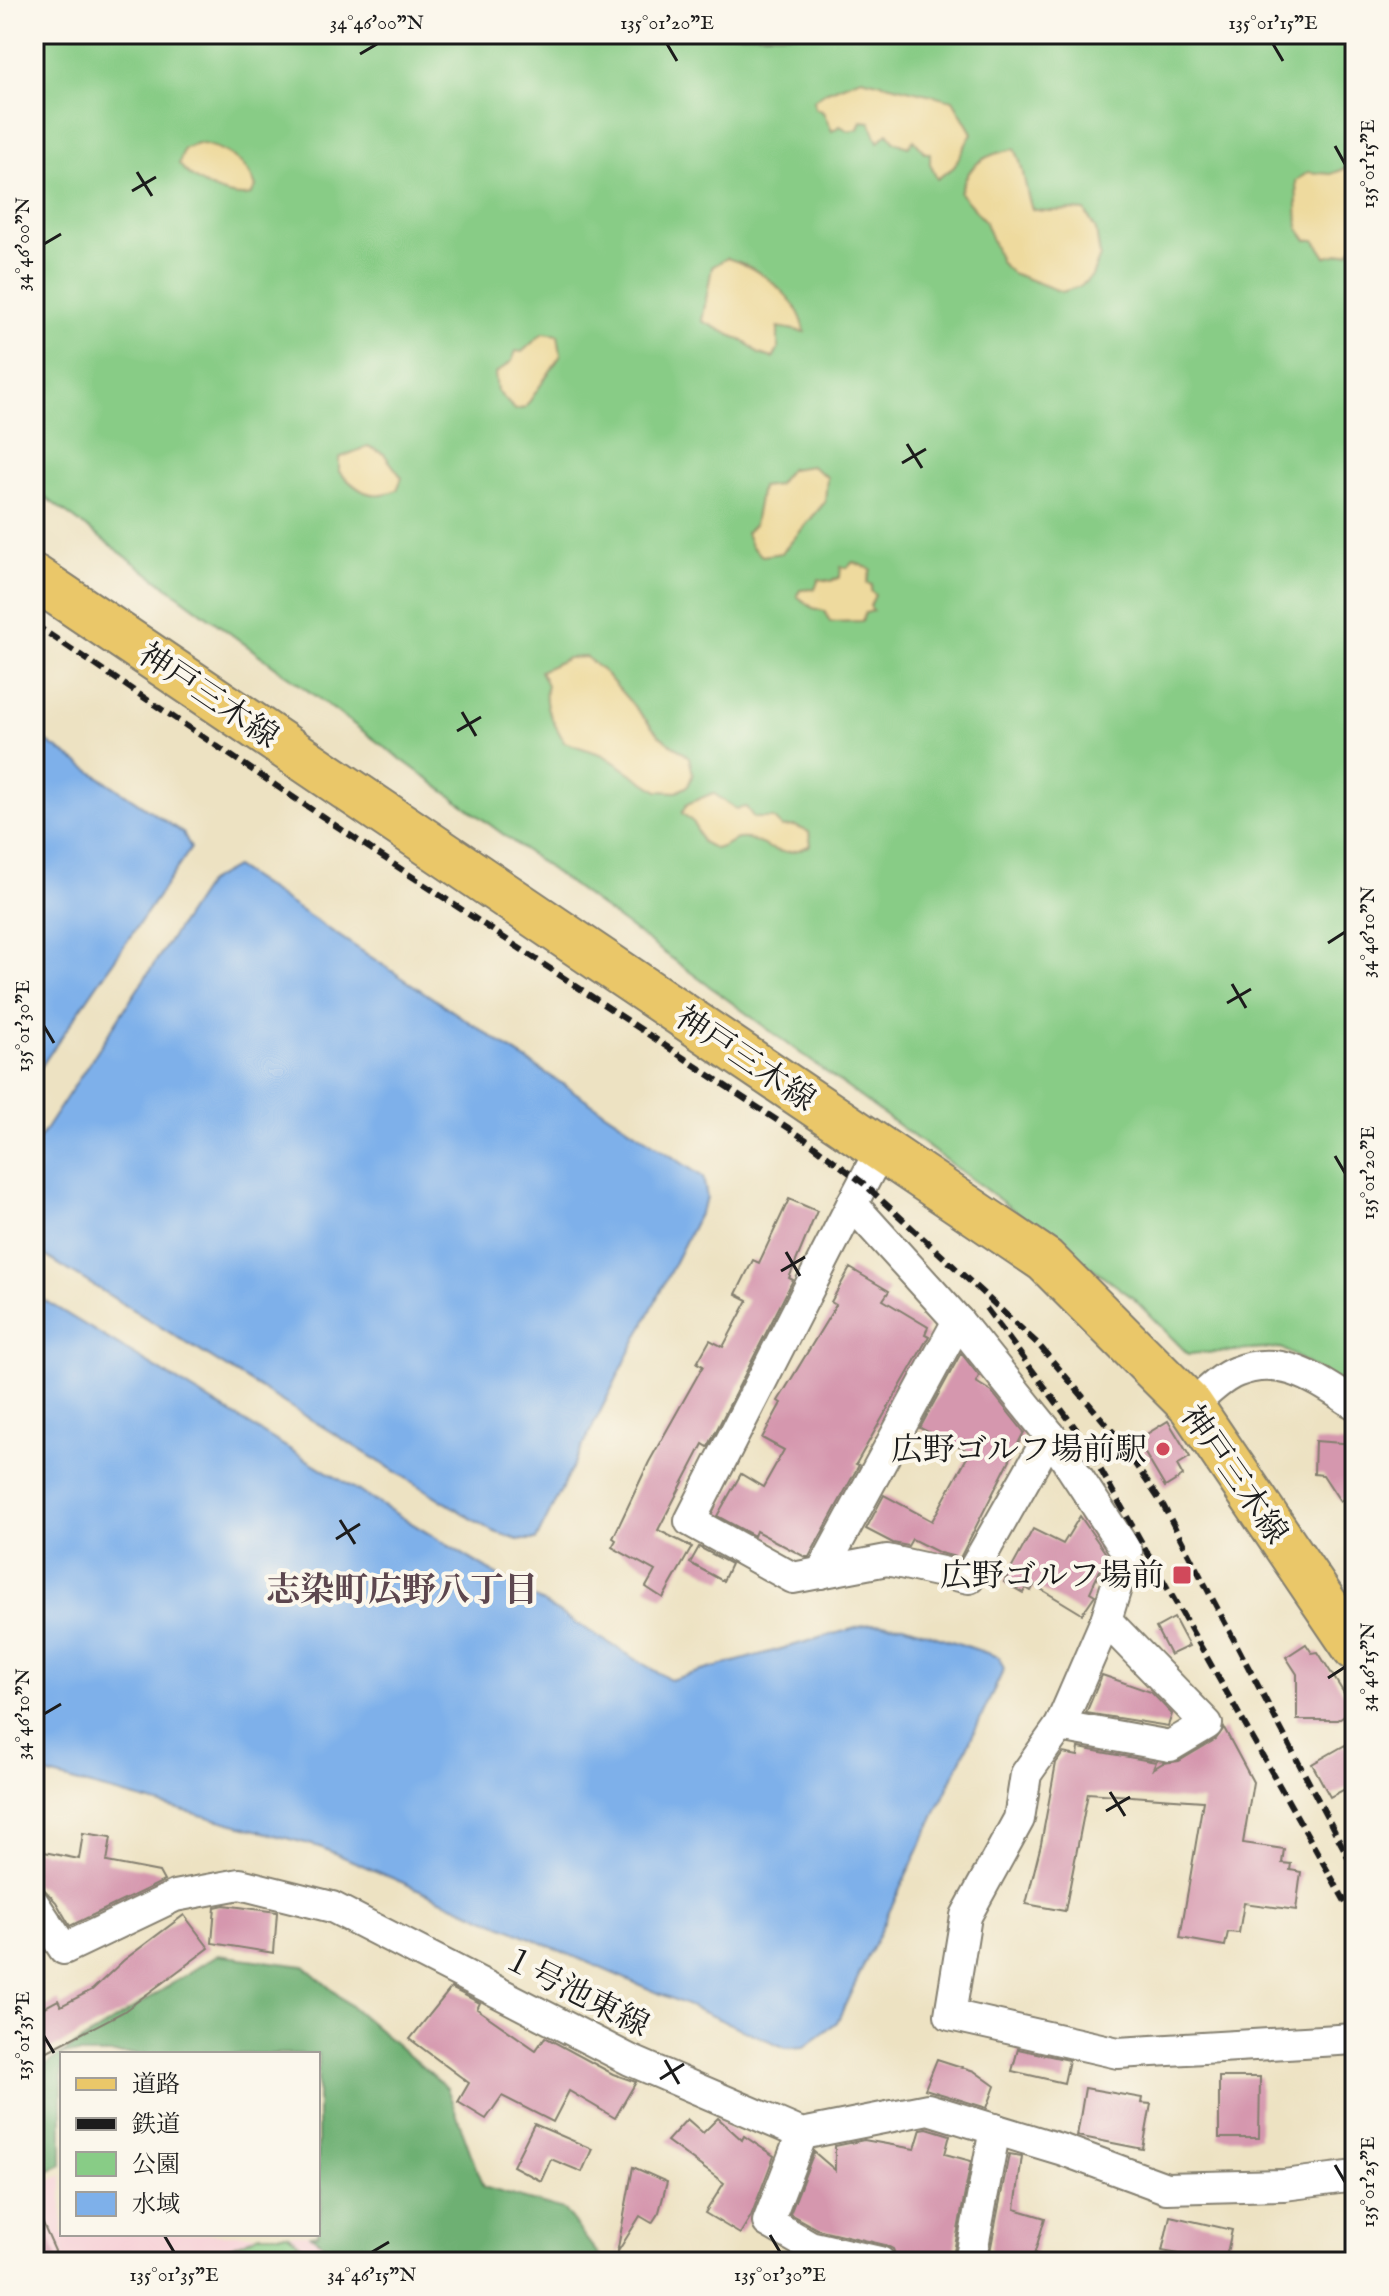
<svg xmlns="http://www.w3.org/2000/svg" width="1389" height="2296" font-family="'IM FELL English','Noto Serif JP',serif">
	<rect width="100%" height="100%" fill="#fbf7ec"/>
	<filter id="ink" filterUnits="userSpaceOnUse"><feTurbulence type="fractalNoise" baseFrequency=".0125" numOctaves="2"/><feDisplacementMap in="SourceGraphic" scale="16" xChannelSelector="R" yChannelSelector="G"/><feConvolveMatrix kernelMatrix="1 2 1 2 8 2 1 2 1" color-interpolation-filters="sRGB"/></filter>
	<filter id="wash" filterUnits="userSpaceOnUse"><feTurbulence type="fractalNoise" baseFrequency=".006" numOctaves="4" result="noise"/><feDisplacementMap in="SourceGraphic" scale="32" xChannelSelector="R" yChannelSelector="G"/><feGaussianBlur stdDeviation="1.8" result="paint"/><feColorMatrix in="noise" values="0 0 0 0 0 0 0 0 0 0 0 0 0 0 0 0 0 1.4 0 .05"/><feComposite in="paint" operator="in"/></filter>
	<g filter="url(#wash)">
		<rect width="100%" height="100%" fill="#ede2c2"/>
		<path fill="#f6cfd6" d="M 62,2175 L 62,2234 L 318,2234 L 318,2200 L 341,2227 L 396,2262 L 34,2262 L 34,2189 Z"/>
		<g fill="#88cc86" stroke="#527451" stroke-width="2">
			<path d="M 34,34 L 1355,34 L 1355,1392 L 1281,1348 L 1188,1354 L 1133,1298 L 34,489 Z"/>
			<path d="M 260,2234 L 287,2234 L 324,2262 L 197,2262 Z"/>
		</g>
		<g fill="#6eb073" stroke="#456648" stroke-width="2">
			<path d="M 217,1955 L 304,1966 L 447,2088 L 483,2187 L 564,2210 L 604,2262 L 344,2262 L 311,2235 L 318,2234 L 322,2190 L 318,2187 L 318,2054 L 62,2054 Z"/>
			<path d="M 62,2054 L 62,2165 L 34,2178 L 34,2072 Z"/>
		</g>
		<g fill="#eeda9e" stroke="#857b5d" stroke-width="2">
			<path d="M 861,78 L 953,100 L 972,133 L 954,167 L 937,179 L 930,164 L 930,153 L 925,153 L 914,140 L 908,147 L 895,142 L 888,133 L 878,142 L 870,122 L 861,121 L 858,129 L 849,131 L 840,126 L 832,131 L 823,112 L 815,108 L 814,100 L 825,92 Z"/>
			<path d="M 197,143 C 223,147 248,161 256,187 L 251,195 C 227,200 193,182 179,164 L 184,149 Z"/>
			<path d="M 1015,149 C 1025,168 1024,189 1032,209 C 1049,214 1067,208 1085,211 L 1096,230 L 1100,256 L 1092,276 L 1081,286 L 1062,292 L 1012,273 L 1001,263 L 984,220 L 960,193 C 968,163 985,154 1015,149 Z"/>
			<path d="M 1355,165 L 1355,242 L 1349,252 L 1326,257 L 1315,240 L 1307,240 L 1298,228 L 1296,181 L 1308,172 L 1331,174 Z"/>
			<path d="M 727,258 C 759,267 800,298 805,332 L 778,327 L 778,350 L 773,358 L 759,354 L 747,343 L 702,321 L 712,267 Z"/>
			<path d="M 543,333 L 558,335 L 561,355 L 525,408 L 515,410 L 497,391 L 495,374 L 512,361 L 516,351 L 522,352 Z"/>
			<path d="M 368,446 L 384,454 L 402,478 L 397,490 C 370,501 359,491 339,472 L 339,458 Z"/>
			<path d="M 811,466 L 827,477 L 825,502 L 782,553 L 762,556 L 751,546 L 746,533 L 754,525 L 761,487 L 777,485 L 790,469 Z"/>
			<path d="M 853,562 L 871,569 L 867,583 L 872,585 L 871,591 L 875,595 L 870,606 L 873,611 L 865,613 L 862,621 L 830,622 L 825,611 L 813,608 L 797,596 L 800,590 L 815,589 L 819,579 L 831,581 L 840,577 L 841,566 L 847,568 Z"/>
			<path d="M 586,657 L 605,673 L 659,735 L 689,757 L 693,774 L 688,786 L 677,792 L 658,791 L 603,755 L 564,742 C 555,722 541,708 547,685 L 540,671 L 568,658 Z"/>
			<path d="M 713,793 L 736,809 L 746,807 L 754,818 L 773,818 L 782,827 L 795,826 L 809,832 L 811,845 C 770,865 764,835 738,839 C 731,841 724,847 715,849 L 702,842 L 694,823 L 682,813 L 687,804 Z"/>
		</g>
		<g fill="#7eb0ea" stroke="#4d6683" stroke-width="2">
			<path d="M 34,733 L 183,833 L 191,848 L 34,1077 Z"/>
			<path d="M 235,867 L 703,1177 L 707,1198 L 536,1540 L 518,1540 L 492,1531 L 34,1249 L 34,1147 L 208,882 Z"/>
			<path d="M 34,1294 L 670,1680 L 870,1624 L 904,1625 L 999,1657 L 1004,1669 L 837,2022 L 804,2047 L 786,2048 L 320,1847 L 34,1771 Z"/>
		</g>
		<g id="blocks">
			<g fill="#d597ae">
				<path d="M 789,1199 L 817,1211 L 789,1278 L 793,1280 L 708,1447 L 703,1444 L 658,1530 L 692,1547 L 663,1598 L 646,1587 L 655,1571 L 612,1547 L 616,1540 L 613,1538 L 649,1462 L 703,1366 L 697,1363 L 710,1340 L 723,1347 L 748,1300 L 736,1294 L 753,1260 L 759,1263 Z"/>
				<path d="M 850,1268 L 889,1291 L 883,1300 L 928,1327 L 925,1334 L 929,1336 L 856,1464 L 859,1465 L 828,1522 L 809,1557 L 805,1557 L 756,1531 L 754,1536 L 717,1516 L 741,1474 L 763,1487 L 784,1450 L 762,1438 L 781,1403 L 778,1401 L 836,1305 L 831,1302 Z"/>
				<path d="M 961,1353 L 979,1376 L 976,1382 L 992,1392 L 1024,1432 L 960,1558 L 940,1553 L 912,1539 L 908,1546 L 893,1543 L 866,1529 L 884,1495 L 932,1521 L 970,1452 L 920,1428 Z"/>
				<path d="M 1168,1421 L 1190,1457 L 1177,1465 L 1183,1476 L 1165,1487 L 1137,1440 Z"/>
				<path d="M 1315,1441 L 1355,1444 L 1355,1492 L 1340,1501 L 1323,1475 L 1314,1474 Z"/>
				<path d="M 1080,1516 L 1107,1555 L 1090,1592 L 1095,1595 L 1082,1614 L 1034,1585 L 1031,1591 L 1026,1588 L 1023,1593 L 1004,1582 L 1033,1529 L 1063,1544 Z"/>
				<path d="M 699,1547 L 731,1564 L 723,1581 L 690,1563 Z"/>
				<path d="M 1174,1618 L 1189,1646 L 1170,1655 L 1156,1628 Z"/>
				<path d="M 1306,1644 L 1312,1653 L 1318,1652 L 1354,1709 L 1337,1720 L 1297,1720 L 1297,1674 L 1286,1657 Z"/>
				<path d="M 1102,1675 L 1151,1692 L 1172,1714 L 1168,1726 L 1086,1713 Z"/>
				<path d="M 1224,1728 L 1253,1782 L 1243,1843 L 1284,1849 L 1282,1863 L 1291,1864 L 1290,1870 L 1301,1872 L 1296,1910 L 1244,1903 L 1239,1933 L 1228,1932 L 1225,1946 L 1180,1938 L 1203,1801 L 1088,1793 L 1065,1911 L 1026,1904 L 1041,1844 L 1056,1763 L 1063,1753 L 1078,1756 L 1079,1748 L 1156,1762 L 1153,1769 L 1163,1763 L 1179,1761 L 1216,1739 Z"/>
				<path d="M 1345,1745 L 1355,1763 L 1355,1784 L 1330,1797 L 1312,1764 Z"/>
				<path d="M 83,1833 L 111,1837 L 107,1862 L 159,1872 L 164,1881 L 70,1926 L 56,1902 L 43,1888 L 34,1885 L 34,1850 L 79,1859 Z"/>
				<path d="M 224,1905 L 277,1912 L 274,1953 L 212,1943 L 215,1907 Z"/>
				<path d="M 184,1915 L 209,1948 L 123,2012 L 34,2058 L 34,2013 L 58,2000 L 61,2006 L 92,1990 L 124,1960 Z"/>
				<path d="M 451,1988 L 480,2003 L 477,2009 L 536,2050 L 545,2037 L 613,2074 L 636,2082 L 615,2118 L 569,2091 L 553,2122 L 502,2096 L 486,2119 L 458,2102 L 469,2083 L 410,2039 Z"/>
				<path d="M 1018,2049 L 1069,2060 L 1064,2083 L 1012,2071 Z"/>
				<path d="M 937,2059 L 974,2071 L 995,2086 L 987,2108 L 925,2089 Z"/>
				<path d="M 1219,2077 L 1260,2077 L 1259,2138 L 1219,2138 Z"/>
				<path d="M 1085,2088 L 1142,2098 L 1141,2103 L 1151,2104 L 1143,2149 L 1077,2136 Z"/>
				<path d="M 718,2118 L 742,2140 L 744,2136 L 774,2156 L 751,2216 L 740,2234 L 705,2213 L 724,2183 L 667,2141 L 687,2119 L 703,2133 Z"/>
				<path d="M 534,2124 L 592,2149 L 582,2172 L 551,2159 L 541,2181 L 513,2166 Z"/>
				<path d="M 927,2128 L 950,2135 L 945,2154 L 971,2161 L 952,2262 L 898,2262 L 893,2249 L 885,2245 L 817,2229 L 790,2214 L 814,2152 L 835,2170 L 835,2146 L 864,2140 L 915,2149 L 921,2129 Z"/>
				<path d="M 1009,2154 L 1022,2156 L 1015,2209 L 1045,2218 L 1032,2262 L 988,2262 Z"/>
				<path d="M 633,2167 L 667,2182 L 659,2212 L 652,2223 L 640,2216 L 617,2253 Z"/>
				<path d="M 34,2204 L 60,2262 L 34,2262 Z"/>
				<path d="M 1170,2216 L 1232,2230 L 1225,2262 L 1162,2251 Z"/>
			</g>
		</g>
	</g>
	<g filter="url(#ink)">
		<use href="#blocks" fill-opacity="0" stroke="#847f6f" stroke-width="2"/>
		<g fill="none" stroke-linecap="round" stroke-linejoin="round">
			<defs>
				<g id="minor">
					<path d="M 881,1149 L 852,1204 L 958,1321 L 1050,1435 L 1127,1552 L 1106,1620 L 1060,1726 L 1026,1774 L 1019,1819 L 966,1916 L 950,2015 L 1118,2053 L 1355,2039"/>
					<path d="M 852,1204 L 690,1521 L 793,1578 L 887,1560 L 969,1578 L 1050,1435"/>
					<path d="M 1191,1406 C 1205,1395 1220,1378 1236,1372 C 1282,1353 1317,1380 1355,1404"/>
					<path d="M 821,1573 L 958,1321"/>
					<path d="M 1060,1726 L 1170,1746 L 1207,1724 L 1106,1620"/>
					<path d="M 34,1904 L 64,1949 L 175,1896 L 240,1884 L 332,1907 L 630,2060 L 802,2134 L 928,2109 L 1063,2150 L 1166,2188 L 1284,2185 L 1355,2176"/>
					<path d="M 802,2134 L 768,2222 L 810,2246 L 880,2262"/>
					<path d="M 970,2262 L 995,2129"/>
				</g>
				<path id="primary" d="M 34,577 L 1045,1260 L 1191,1406 L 1355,1648"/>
			</defs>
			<use href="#minor" stroke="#847f6f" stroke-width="34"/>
			<use href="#primary" stroke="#847f6f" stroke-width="48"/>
			<use href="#minor" stroke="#fff" stroke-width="30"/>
			<use href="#primary" stroke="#eac769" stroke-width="44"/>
			<g stroke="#1c1c1c" stroke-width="6" stroke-dasharray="12 6" stroke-linecap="butt">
				<path d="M 34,624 L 808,1141 L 863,1183 L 1037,1343 L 1114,1433 L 1163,1505 L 1355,1870"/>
				<path d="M 986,1308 L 1082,1437 L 1355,1919"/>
			</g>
		</g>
	</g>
	<path fill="none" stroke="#1c1c1c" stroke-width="3" d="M 667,44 L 677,61M 1273,44 L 1283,61M 360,54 L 377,44M 1335,146 L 1345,164M 137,172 L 152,196M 132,191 L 156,177M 44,244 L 61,234M 907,444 L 922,468M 902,463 L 926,449M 462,712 L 476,736M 457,731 L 481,717M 1328,943 L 1345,932M 1232,984 L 1246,1008M 1227,1003 L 1251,989M 44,1026 L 54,1043M 1335,1156 L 1345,1173M 786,1252 L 800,1276M 781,1271 L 805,1257M 340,1520 L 355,1544M 336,1539 L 360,1524M 1328,1678 L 1345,1667M 44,1714 L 61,1704M 1110,1792 L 1125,1816M 1106,1811 L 1130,1797M 44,2036 L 54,2053M 665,2060 L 679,2084M 660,2079 L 684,2064M 1335,2165 L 1345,2182M 164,2235 L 174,2252M 770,2235 L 780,2252M 372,2252 L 389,2242"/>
	<g fill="#d1495b" stroke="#fbf7ec" stroke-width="3">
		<circle cx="1163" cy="1449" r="8"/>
		<rect x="1172" y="1565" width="20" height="20" rx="4"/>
	</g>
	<g text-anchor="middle" stroke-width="8" stroke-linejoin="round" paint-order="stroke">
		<g font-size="32" fill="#1c1c1c" stroke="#fbf7ec">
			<text transform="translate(209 695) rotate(34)" y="11">神戸三木線</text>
			<text transform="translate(746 1058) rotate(34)" y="11">神戸三木線</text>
			<text transform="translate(1235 1474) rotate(55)" y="11">神戸三木線</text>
			<text transform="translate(576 1991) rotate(27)" y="11">１号池東線</text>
		</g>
		<g font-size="32" fill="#1c1c1c" stroke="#fbf7ec" text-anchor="end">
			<text x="1147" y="1460">広野ゴルフ場前駅</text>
			<text x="1164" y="1586">広野ゴルフ場前</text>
		</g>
		<g font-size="34" font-weight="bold" fill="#5d474f" stroke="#fbf7ec">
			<text x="402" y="1601">志染町広野八丁目</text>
		</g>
	</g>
	<rect width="1389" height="2296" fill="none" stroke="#fbf7ec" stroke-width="88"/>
	<rect x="60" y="2052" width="260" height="184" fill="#fbf7ec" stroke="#a29f99" stroke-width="2"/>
	<rect x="76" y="2078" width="40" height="12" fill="#eac769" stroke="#a29f99" stroke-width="2"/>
	<text x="132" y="2092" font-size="24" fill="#1c1c1c">道路</text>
	<rect x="76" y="2118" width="40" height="12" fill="#1c1c1c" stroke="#a29f99" stroke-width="2"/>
	<text x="132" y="2132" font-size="24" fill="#1c1c1c">鉄道</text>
	<rect x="76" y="2152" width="40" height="24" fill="#88cc86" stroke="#a29f99" stroke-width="2"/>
	<text x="132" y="2172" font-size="24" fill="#1c1c1c">公園</text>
	<rect x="76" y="2192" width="40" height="24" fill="#7eb0ea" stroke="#a29f99" stroke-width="2"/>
	<text x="132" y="2212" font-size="24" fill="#1c1c1c">水域</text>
	<rect x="44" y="44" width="1301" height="2208" fill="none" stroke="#1c1c1c" stroke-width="3"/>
	<g font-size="20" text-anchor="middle" fill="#1c1c1c">
		<text x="377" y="29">34°46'00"N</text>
		<text x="667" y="29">135°01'20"E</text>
		<text x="1273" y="29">135°01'15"E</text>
		<text transform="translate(1367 164) rotate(-90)" y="7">135°01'15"E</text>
		<text transform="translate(22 244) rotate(-90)" y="7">34°46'00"N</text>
		<text transform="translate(1367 932) rotate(-90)" y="7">34°46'10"N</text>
		<text transform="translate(22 1026) rotate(-90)" y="7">135°01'30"E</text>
		<text transform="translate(1367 1173) rotate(-90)" y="7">135°01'20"E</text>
		<text transform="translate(1367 1667) rotate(-90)" y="7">34°46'15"N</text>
		<text transform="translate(22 1714) rotate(-90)" y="7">34°46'10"N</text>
		<text transform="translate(22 2036) rotate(-90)" y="7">135°01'35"E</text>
		<text transform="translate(1367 2182) rotate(-90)" y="7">135°01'25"E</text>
		<text x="174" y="2281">135°01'35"E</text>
		<text x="372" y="2281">34°46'15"N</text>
		<text x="780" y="2281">135°01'30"E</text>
	</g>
</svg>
